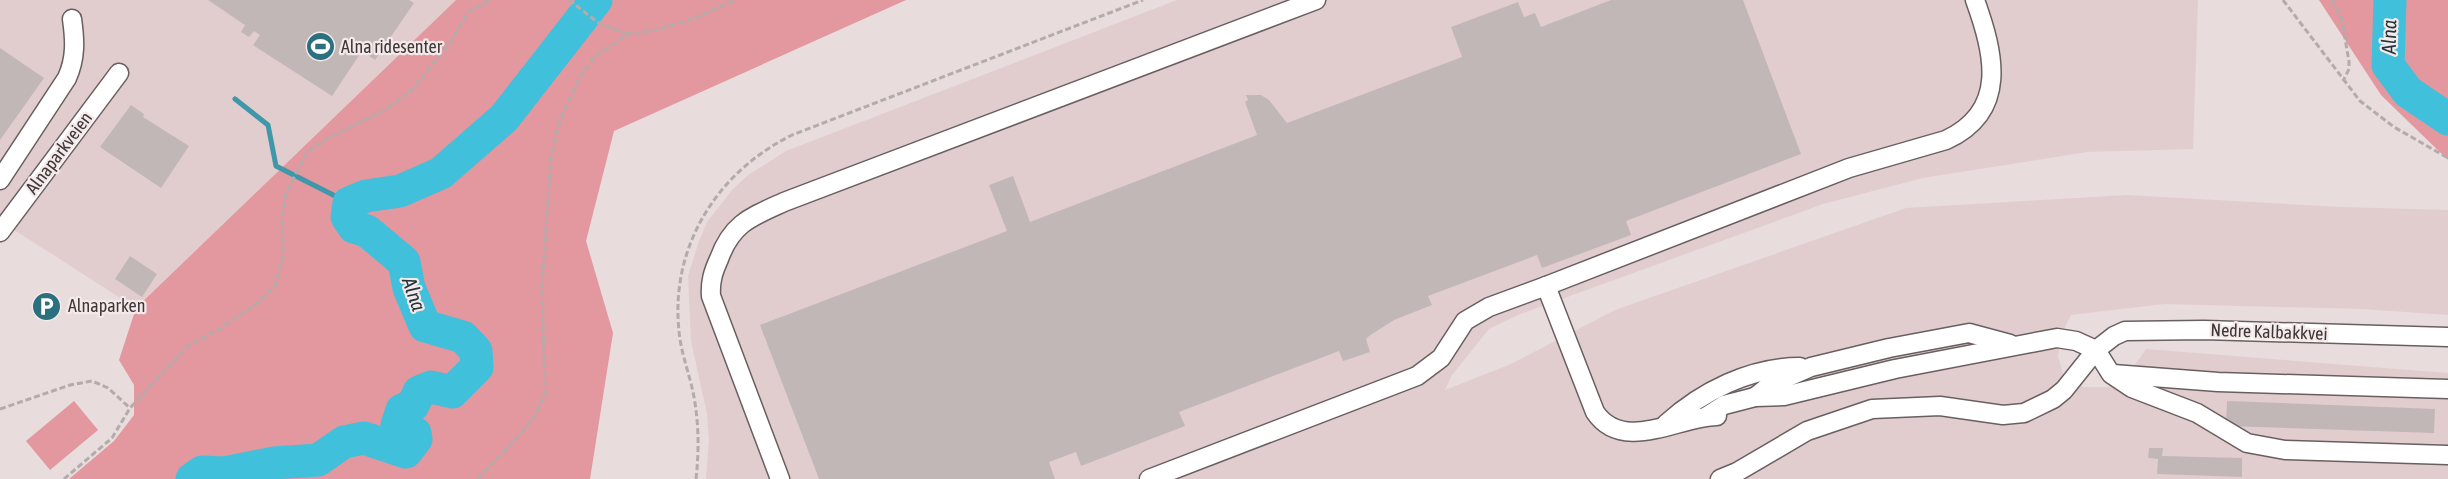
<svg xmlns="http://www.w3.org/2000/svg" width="2448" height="479" font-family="'Asap Condensed',sans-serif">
	<rect width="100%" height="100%" fill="#e8dcdd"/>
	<g fill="#e2cdce">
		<path d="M 0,0 L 456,0 L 136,308 L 8,226 L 0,236 Z"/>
		<path d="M 1177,0 L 2198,0 L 2193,149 L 2087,152 L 1923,178 L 1823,204 L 1518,315 L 1489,329 L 1452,375 L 1445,390 L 1511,364 L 1615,310 L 1906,208 L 2127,195 L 2341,207 L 2448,210 L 2448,315 L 2362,309 L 2164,304 L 2071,315 L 2062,333 L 2058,356 L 2064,377 L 2083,387 L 2108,387 L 2129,373 L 2146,349 L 2448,373 L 2448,479 L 706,479 L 709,440 L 707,414 L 691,341 L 688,276 L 699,241 L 707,222 L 733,189 L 748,175 L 786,151 Z"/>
	</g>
	<g fill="#e3979e">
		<path d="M 456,0 L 906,0 L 614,131 L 586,241 L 613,333 L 590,479 L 69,479 L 114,441 L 134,415 L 134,385 L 119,360 L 136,308 Z"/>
		<path d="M 2319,0 L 2448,0 L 2448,160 L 2381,95 Z"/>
		<path d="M 74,401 L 98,430 L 50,470 L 26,441 Z"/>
	</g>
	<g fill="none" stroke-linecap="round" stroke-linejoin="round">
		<path stroke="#3f97aa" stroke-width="5" d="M 235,99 L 268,125 L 276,166 L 349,203"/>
		<g stroke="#40c0db" stroke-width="33">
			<path d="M 2390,0 L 2388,65 L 2408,92 L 2448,119"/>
			<path d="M 192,479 L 202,472 L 224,473 L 274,463 L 318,460 L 344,442 L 364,438 L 406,452 L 416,439 L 415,433 L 397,425 L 402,410 L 413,405 L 419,392 L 431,387 L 452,392 L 477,367 L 476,351 L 463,337 L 425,326 L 409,288 L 404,262 L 367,231 L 354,227 L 347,217 L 349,203 L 366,196 L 400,191 L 441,173 L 504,118 L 596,0"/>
		</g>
	</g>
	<g fill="#c2b7b7">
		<path d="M 208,0 L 409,0 L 414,3 L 375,60 L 362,51 L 332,96 L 253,45 L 260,35 L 254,31 L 249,37 L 241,32 L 245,25 Z"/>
		<path d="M 1611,0 L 1743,0 L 1801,154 L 1626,221 L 1631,235 L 1542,268 L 1537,255 L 1428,296 L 1432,305 L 1394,320 L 1369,336 L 1366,339 L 1370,352 L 1343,361 L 1339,351 L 1179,412 L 1185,426 L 1081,466 L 1076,452 L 1049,462 L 1055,479 L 819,479 L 760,325 L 1007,231 L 989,185 L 1013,176 L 1030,222 L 1257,135 L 1245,102 L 1248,100 L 1246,95 L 1261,95 L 1269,100 L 1287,123 L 1462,57 L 1451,27 L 1518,2 L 1524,17 L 1535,13 L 1541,27 Z"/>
		<path d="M 0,48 L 44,78 L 0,140 Z"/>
		<path d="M 131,105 L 144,114 L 143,117 L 189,146 L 161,188 L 100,147 Z"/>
		<path d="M 130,256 L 157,274 L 142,297 L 115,279 Z"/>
		<path d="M 2227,401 L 2435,409 L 2434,433 L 2226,426 Z"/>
		<path d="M 2149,448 L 2163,448 L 2162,456 L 2242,458 L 2242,477 L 2157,474 L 2158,459 L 2148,458 Z"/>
	</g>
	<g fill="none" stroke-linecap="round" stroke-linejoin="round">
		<defs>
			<g id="minor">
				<path d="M 0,180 L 67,78 C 76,58 75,40 72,19"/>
				<path d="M 0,232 L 119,73"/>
				<path d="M 1546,286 L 1595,412 C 1623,454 1680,416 1717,416"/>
				<path d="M 2113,374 L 2218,382 L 2448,389"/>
				<path d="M 1755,397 L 1770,385 L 1811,367 L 1889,348 L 1969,333 L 2010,344"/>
				<path d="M 1707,416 L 1724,405 L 1755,397 L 1784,396 L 1895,369 L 2057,338 L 2076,341 L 2096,350 L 2111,374 L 2132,388 L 2197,413 L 2247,443 L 2285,450 L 2448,455"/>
				<path d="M 1666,424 C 1702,391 1751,367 1800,367"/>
				<path d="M 780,479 L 711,296 C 710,282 713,272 719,259 C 732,223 751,217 784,202 L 1316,0"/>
				<path d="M 1149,479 L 1417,376 L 1441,358 L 1465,321 L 1489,307 L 1546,286 L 1849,168 L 1946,140 C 2009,111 1994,53 1975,0"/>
				<path d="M 1720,479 L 1737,472 L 1807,431 L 1872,409 L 1940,406 L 2003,415 L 2024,413 L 2053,399 L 2064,390 L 2096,350 L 2114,336 L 2125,331 L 2204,330 L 2448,337"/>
			</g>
		</defs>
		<use href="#minor" stroke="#695f60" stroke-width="21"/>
		<g stroke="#b4abab" stroke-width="3" stroke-dasharray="6 3" stroke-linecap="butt">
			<path d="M 569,0 L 600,24 L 629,34"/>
			<path d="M 2283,0 L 2360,101 L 2394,127 L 2448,158"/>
			<path d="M 2332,0 L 2342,20 L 2349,62 L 2349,69 L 2343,81"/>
			<path d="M 0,409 L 70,385 L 92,381 L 108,388 L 130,408"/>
			<path d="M 64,479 L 112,438 L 130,408 L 188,346 L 221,328 L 260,301 L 275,286 L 283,257 L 282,217 L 286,193 L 307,152 L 328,138 L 387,109 L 412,90 L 450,43 L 468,12 L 490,0"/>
			<path d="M 478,479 L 523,431 L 536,414 L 545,394 L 542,286 L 551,157 L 560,120 L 580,77 L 596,55 L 629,34 L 656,30 L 695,18 L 735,0"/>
			<path d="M 696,479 C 699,452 699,425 694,397 C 690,375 681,354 679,331 C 670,247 717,172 792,135 L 1143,0"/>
		</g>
		<use href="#minor" stroke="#fff" stroke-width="18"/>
	</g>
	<defs>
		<symbol id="stadium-disc" viewBox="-11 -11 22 22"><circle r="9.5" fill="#2b707f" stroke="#f5e9ea"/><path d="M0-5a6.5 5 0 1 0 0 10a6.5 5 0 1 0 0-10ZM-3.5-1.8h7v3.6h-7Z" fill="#fff"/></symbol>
		<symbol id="parking-disc" viewBox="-11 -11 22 22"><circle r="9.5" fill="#2b707f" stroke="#f5e9ea"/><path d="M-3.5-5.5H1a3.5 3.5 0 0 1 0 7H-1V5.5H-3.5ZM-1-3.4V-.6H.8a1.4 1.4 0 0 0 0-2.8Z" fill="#fff"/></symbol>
	</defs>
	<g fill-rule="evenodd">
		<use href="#stadium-disc" x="304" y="30" width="33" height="33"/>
		<use href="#parking-disc" x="30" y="290" width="33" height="33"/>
	</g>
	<g text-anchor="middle" stroke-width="4.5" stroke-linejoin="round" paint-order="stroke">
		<g font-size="18" fill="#3c3838" stroke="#f5e9ea" text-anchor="start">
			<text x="341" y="53">Alna ridesenter</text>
			<text x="68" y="312">Alnaparken</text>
		</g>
		<g font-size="18" fill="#3c3838" stroke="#f5e9ea">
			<text transform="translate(59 153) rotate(-53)" y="6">Alnaparkveien</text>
			<text transform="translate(2269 332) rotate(2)" y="6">Nedre Kalbakkvei</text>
		</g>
		<g font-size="20" font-style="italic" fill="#20363b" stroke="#f5e9ea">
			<text transform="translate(2389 37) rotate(-89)" y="7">Alna</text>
			<text transform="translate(414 294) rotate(71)" y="7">Alna</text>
		</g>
	</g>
</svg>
